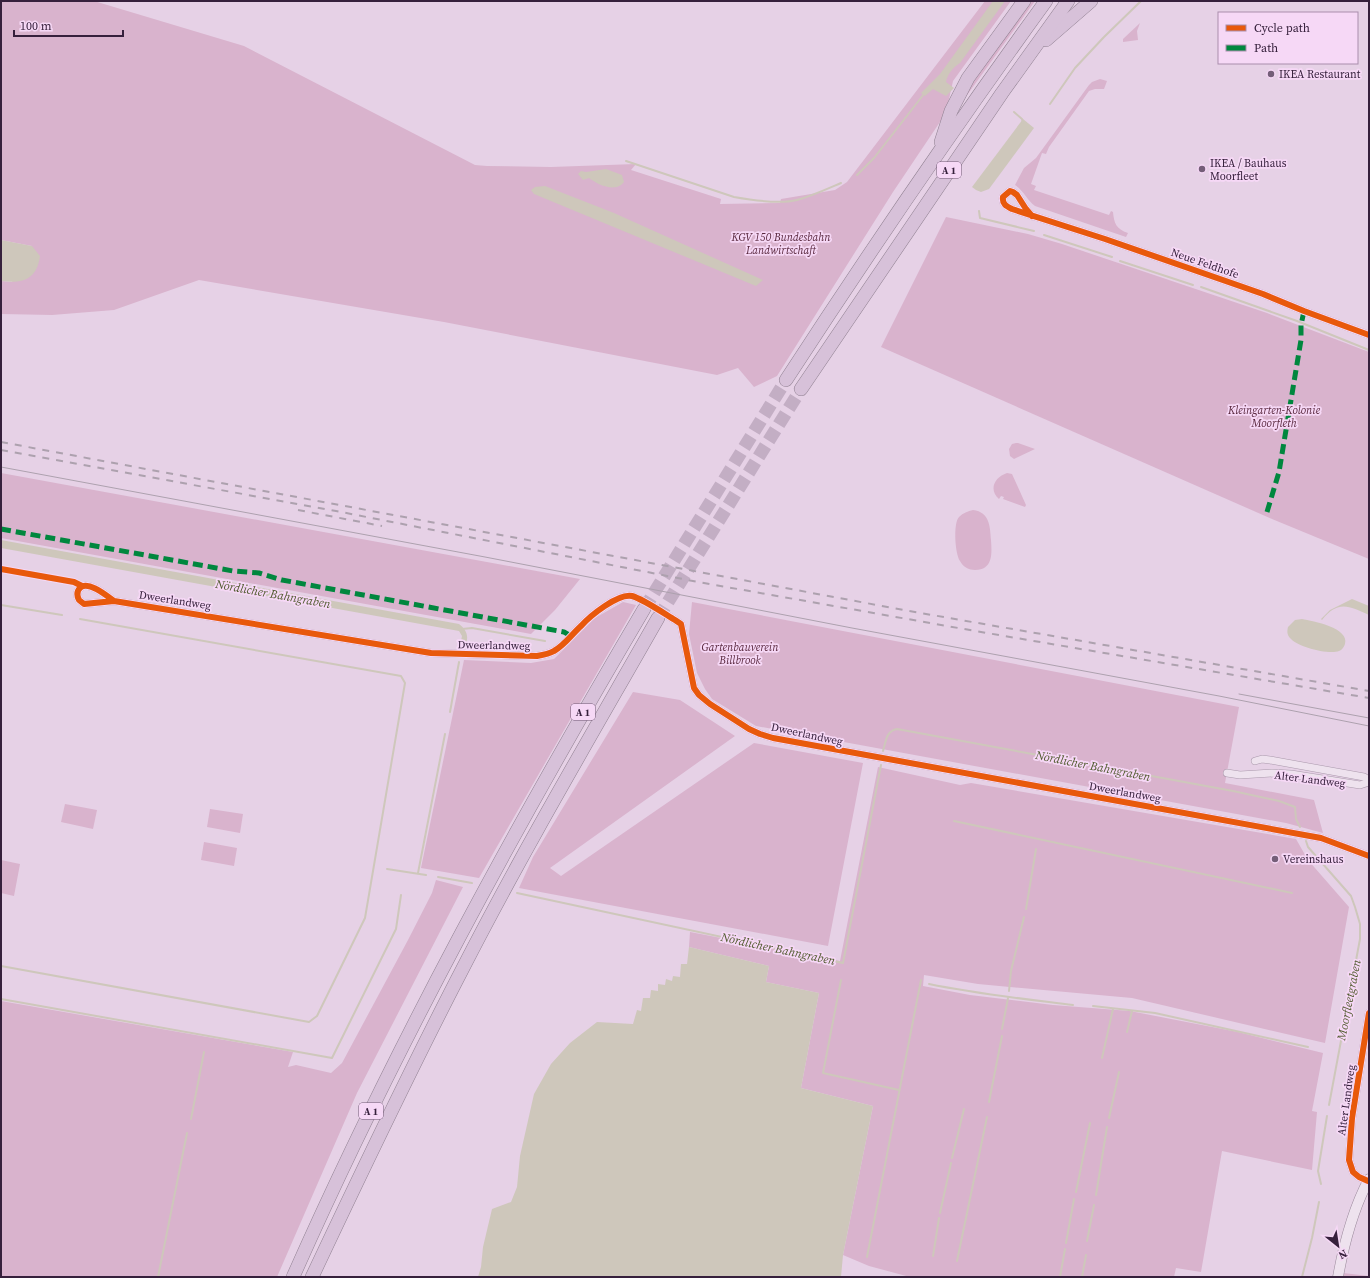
<svg xmlns="http://www.w3.org/2000/svg" width="1370" height="1278" font-family="'Source Serif 4',serif">
	<rect width="100%" height="100%" fill="#e6d1e6"/>
	<g fill="#d9b3cd">
		<path d="M 1,1 L 94,1 L 244,46 L 475,165 L 487,166 L 551,167 L 636,164 L 631,170 L 721,199 L 720,204 L 780,203 L 781,199 L 835,190 L 847,182 L 985,1 L 1011,1 L 953,81 L 946,113 L 893,192 L 777,376 L 754,387 L 738,368 L 717,375 L 444,322 L 199,280 L 114,310 L 52,315 L 1,314 L 1,281 L 12,282 L 32,246 L 1,240 Z"/>
		<path d="M 1028,1 L 1035,1 L 962,102 L 969,83 Z"/>
		<path d="M 1140,23 L 1137,31 L 1138,40 L 1123,42 L 1123,39 Z"/>
		<path d="M 1100,79 L 1107,81 L 1104,89 L 1095,89 L 1089,91 L 1049,147 L 1046,154 L 1042,153 L 1031,184 L 1036,186 L 1034,190 L 1109,215 L 1111,211 L 1113,212 C 1114,223 1116,229 1128,233 L 1126,237 L 1035,206 C 1027,200 1024,191 1015,185 L 1024,168 L 1036,158 L 1089,85 L 1092,82 Z"/>
		<path d="M 946,217 L 1028,234 L 1062,244 L 1267,313 L 1369,352 L 1369,559 L 1272,519 L 881,347 Z"/>
		<path d="M 1016,443 L 1018,443 L 1035,449 L 1014,459 L 1010,456 L 1009,449 L 1012,444 Z"/>
		<path d="M 1,473 L 580,579 L 555,610 L 531,634 L 1,538 Z"/>
		<path d="M 1007,473 L 1012,474 L 1026,505 L 1025,507 L 1003,499 L 1004,497 L 1001,496 L 999,499 C 988,489 995,477 1007,473 Z"/>
		<path d="M 973,510 C 990,512 990,527 991,540 C 992,554 993,570 975,570 C 969,570 963,567 960,561 C 955,554 953,523 959,517 C 963,513 968,511 973,510 Z"/>
		<path d="M 623,602 L 636,605 L 479,878 L 421,868 L 464,660 L 531,663 L 554,659 L 595,618 Z"/>
		<path d="M 692,602 L 1239,707 L 1225,783 L 1314,800 L 1323,833 L 1286,823 L 756,726 L 712,699 L 705,689 L 697,673 L 689,634 Z"/>
		<path d="M 633,692 L 680,700 L 735,736 L 550,868 L 561,876 L 754,743 L 863,763 L 828,946 L 519,888 L 533,857 Z"/>
		<path d="M 878,767 L 960,785 L 971,783 L 1296,839 L 1308,860 L 1349,907 L 1325,1043 L 1132,998 L 978,984 L 924,975 L 923,986 L 970,995 L 1053,1005 L 1130,1011 L 1238,1032 L 1323,1053 L 1312,1111 L 1317,1112 L 1312,1170 L 1222,1151 L 1201,1272 L 1176,1268 L 1174,1277 L 910,1277 L 869,1266 L 843,1255 L 873,1106 L 801,1088 L 819,993 L 766,982 L 769,966 L 689,947 L 690,932 L 840,961 Z"/>
		<path d="M 65,804 L 97,810 L 93,829 L 61,822 Z"/>
		<path d="M 210,809 L 243,814 L 240,833 L 207,827 Z"/>
		<path d="M 204,842 L 237,848 L 234,866 L 201,860 Z"/>
		<path d="M 1,860 L 20,864 L 14,896 L 1,893 Z"/>
		<path d="M 436,880 L 463,887 L 357,1093 L 277,1277 L 1,1277 L 1,1001 L 293,1052 L 288,1067 L 296,1065 L 331,1073 L 342,1063 L 408,940 L 432,893 Z"/>
		<path d="M 1343,1273 L 1369,1276 L 1369,1277 L 1343,1277 Z"/>
	</g>
	<g fill="#cec7bb">
		<path d="M 993,1 L 1005,1 L 960,63 C 953,67 947,75 946,82 L 954,88 L 946,96 L 933,89 L 925,96 L 921,93 L 940,74 Z"/>
		<path d="M 1023,119 L 1034,128 L 989,189 L 981,192 L 976,190 L 972,187 Z"/>
		<path d="M 606,169 L 622,175 L 624,182 C 616,193 598,185 589,178 L 583,180 L 578,174 L 581,171 L 586,172 Z"/>
		<path d="M 545,186 L 614,213 L 763,280 L 756,286 L 534,194 L 531,190 L 535,187 Z"/>
		<path d="M 1,240 L 32,246 L 40,256 C 37,279 23,284 1,281 Z"/>
		<path d="M 1,540 L 459,624 C 467,630 470,638 464,647 L 461,647 L 460,645 L 462,636 L 459,631 L 1,548 Z"/>
		<path d="M 1352,599 L 1369,606 L 1369,615 C 1349,606 1338,600 1322,620 L 1321,619 L 1330,610 Z"/>
		<path d="M 1302,619 C 1313,621 1350,628 1345,644 C 1344,647 1342,650 1339,651 C 1329,655 1297,647 1290,638 C 1287,635 1287,631 1288,627 L 1295,620 Z"/>
		<path d="M 689,947 L 769,966 L 766,982 L 819,993 L 801,1088 L 873,1106 L 843,1255 L 841,1277 L 478,1277 L 481,1267 L 483,1247 L 492,1209 L 511,1202 L 517,1187 L 520,1156 L 534,1094 L 551,1064 L 570,1043 L 597,1022 L 633,1024 L 637,1010 L 641,1011 L 643,998 L 650,998 L 651,990 L 658,991 L 658,984 L 665,985 L 666,979 L 672,981 L 673,976 L 680,977 L 681,964 L 687,964 Z"/>
	</g>
	<g fill="none" stroke-linecap="round" stroke-linejoin="round">
		<g stroke="#cec7bb" stroke-width="2">
			<path d="M 1050,104 L 1075,68 L 1104,37 L 1141,1"/>
			<path d="M 1014,112 L 1022,119 L 1023,123"/>
			<path d="M 626,161 L 734,197 C 751,200 781,204 797,200 C 812,196 827,189 841,183"/>
			<path d="M 857,175 L 874,158 L 924,94"/>
			<path d="M 979,211 L 980,218 L 1034,231"/>
			<path d="M 1044,235 L 1112,257"/>
			<path d="M 1120,261 L 1193,285"/>
			<path d="M 1201,287 L 1297,321 L 1369,350"/>
			<path d="M 1,605 L 62,615"/>
			<path d="M 462,629 L 472,628 L 545,641"/>
			<path d="M 450,712 L 459,662"/>
			<path d="M 883,751 C 886,741 886,731 897,729 L 1233,791 L 1279,801 L 1295,807 L 1296,819 L 1300,827"/>
			<path d="M 954,821 L 1292,893"/>
			<path d="M 1306,841 L 1308,847 L 1351,896 L 1355,907 L 1360,924 L 1360,939 L 1329,1105"/>
			<path d="M 387,869 L 426,875"/>
			<path d="M 418,873 L 445,734"/>
			<path d="M 438,877 L 472,883"/>
			<path d="M 517,893 L 843,963 L 881,765"/>
			<path d="M 1026,909 L 1036,849"/>
			<path d="M 1,966 L 309,1022 L 317,1016 L 365,918 L 405,683 L 401,676 L 80,619"/>
			<path d="M 841,980 L 823,1073 L 899,1090"/>
			<path d="M 929,984 C 977,994 1025,999 1073,1005"/>
			<path d="M 1009,991 L 1011,971 L 1024,917"/>
			<path d="M 1,999 L 332,1058 L 396,929 L 401,895"/>
			<path d="M 1093,1006 L 1155,1013 L 1308,1047"/>
			<path d="M 1002,1029 L 1008,998"/>
			<path d="M 1127,1032 L 1132,1011"/>
			<path d="M 1102,1058 L 1113,1009"/>
			<path d="M 989,1102 L 1002,1036"/>
			<path d="M 1109,1118 L 1119,1072"/>
			<path d="M 191,1119 L 204,1052"/>
			<path d="M 952,1158 L 964,1109"/>
			<path d="M 1321,1184 L 1318,1171 L 1327,1116"/>
			<path d="M 1076,1192 L 1090,1123"/>
			<path d="M 1096,1195 L 1107,1127"/>
			<path d="M 940,1213 L 951,1163"/>
			<path d="M 1087,1241 L 1094,1205"/>
			<path d="M 1066,1243 L 1074,1199"/>
			<path d="M 933,1256 L 939,1218"/>
			<path d="M 867,1257 L 921,980"/>
			<path d="M 957,1261 L 987,1117"/>
			<path d="M 158,1277 L 187,1133"/>
			<path d="M 1060,1277 L 1065,1249"/>
			<path d="M 1082,1277 L 1086,1255"/>
			<path d="M 1302,1277 L 1312,1238 L 1319,1202"/>
		</g>
		<g stroke="#c3aec4" stroke-width="13" stroke-dasharray="13 6" stroke-linecap="butt">
			<path d="M 644,609 L 786,380"/>
			<path d="M 658,618 L 801,389"/>
		</g>
		<defs>
			<g id="minor">
				<path d="M 1032,216 L 1026,209 L 1017,195 L 1013,192 L 1010,191 L 1003,197 C 1002,204 1006,206 1012,209 L 1105,239 L 1263,294 L 1304,311 L 1369,335"/>
				<path d="M 114,601 C 107,596 88,580 80,588 C 76,592 77,596 79,600 L 84,604 L 114,601 L 431,653 L 537,656 C 543,655 549,654 554,651 C 565,645 572,634 581,626 C 590,616 618,593 632,596 C 643,599 665,614 675,620 L 681,624 L 694,688 L 699,695 L 710,704 L 749,729 L 760,734 L 773,738 L 1321,838 L 1369,856"/>
				<path d="M 1255,761 L 1262,759 L 1270,760 L 1364,777 L 1369,780"/>
				<path d="M 1227,773 L 1240,775 L 1272,773 L 1291,774 L 1360,785 L 1369,782"/>
				<path d="M 1368,1181 L 1359,1177 L 1353,1172 L 1349,1160 L 1352,1118 L 1369,1013"/>
			</g>
			<path id="secondary" d="M 1338,1277 C 1344,1243 1353,1209 1369,1179"/>
			<g id="motorway">
				<path d="M 1046,40 L 1091,1"/>
				<path d="M 941,142 L 951,111 L 968,78 L 1024,1"/>
				<path d="M 786,380 C 870,251 956,125 1046,1"/>
				<path d="M 801,389 L 1002,93 L 1068,1"/>
				<path d="M 293,1277 C 395,1047 516,826 644,609"/>
				<path d="M 312,1277 C 361,1173 410,1070 463,968 C 524,849 592,734 658,618"/>
			</g>
		</defs>
		<use href="#minor" stroke="#aa99ac" stroke-width="8"/>
		<use href="#secondary" stroke="#9a899b" stroke-width="11"/>
		<use href="#motorway" stroke="#908091" stroke-width="14"/>
		<use href="#minor" stroke="#eee2ee" stroke-width="7"/>
		<use href="#secondary" stroke="#eee2ee" stroke-width="10"/>
		<use href="#motorway" stroke="#d7c1d9" stroke-width="13"/>
		<g stroke="#ada1ae" stroke-width="1">
			<path d="M 1,467 L 485,557 L 852,628 L 1219,696 L 1369,726"/>
			<path d="M 1239,694 L 1369,718"/>
		</g>
		<g stroke="#ada1ae" stroke-width="2" stroke-dasharray="7 7" stroke-linecap="butt">
			<path d="M 1,442 L 909,611 L 1369,691"/>
			<path d="M 1,450 L 336,511 L 698,582 L 981,632 L 1369,698"/>
			<path d="M 298,510 L 382,526"/>
		</g>
		<g stroke="#00873e" stroke-width="5" stroke-dasharray="10 5" stroke-linecap="butt">
			<path d="M 1267,512 L 1279,472 L 1301,340 L 1301,325 L 1304,311"/>
			<path d="M 1,529 L 233,571 L 259,573 L 282,580 L 564,632 L 571,636"/>
		</g>
		<defs>
			<g id="cycleway">
				<path d="M 1032,216 L 1026,209 L 1017,195 L 1013,192 L 1010,191 L 1003,197 C 1002,204 1006,206 1012,209 L 1105,239 L 1263,294 L 1304,311 L 1369,335"/>
				<path d="M 1,569 L 74,582 L 82,586"/>
				<path d="M 114,601 C 107,596 88,580 80,588 C 76,592 77,596 79,600 L 84,604 L 114,601 L 431,653 L 537,656 C 543,655 549,654 554,651 C 565,645 572,634 581,626 C 590,616 618,593 632,596 C 643,599 665,614 675,620 L 681,624 L 694,688 L 699,695 L 710,704 L 749,729 L 760,734 L 773,738 L 1321,838 L 1369,856"/>
				<path d="M 1368,1181 L 1359,1177 L 1353,1172 L 1349,1160 L 1352,1118 L 1369,1013"/>
			</g>
		</defs>
		<use href="#cycleway" stroke="#f6d8f6" stroke-width="8"/>
		<use href="#cycleway" stroke="#e8590c" stroke-width="6"/>
	</g>
	<g fill="#745e78" stroke="#f6d8f6" stroke-width="1.5">
		<circle cx="1271" cy="74" r="4"/>
		<circle cx="1202" cy="169" r="4"/>
		<circle cx="1275" cy="859" r="4"/>
	</g>
	<g text-anchor="middle" stroke-width="3.5" stroke-linejoin="round" paint-order="stroke">
		<g fill="#f6d8f6" stroke="#705774" stroke-width="1">
			<rect x="937" y="162" width="24" height="16" rx="3"/>
			<rect x="571" y="704" width="24" height="16" rx="3"/>
			<rect x="359" y="1103" width="24" height="16" rx="3"/>
		</g>
		<g font-size="10" font-weight="bold" fill="#36203c">
			<text x="949" y="174">A 1</text>
			<text x="583" y="716">A 1</text>
			<text x="371" y="1115">A 1</text>
		</g>
		<g font-size="11" fill="#36203c" stroke="#f6d8f6" text-anchor="start">
			<text x="1279" y="78">IKEA Restaurant</text>
			<text x="1210" y="167">IKEA / Bauhaus<tspan x="1210" dy="13">Moorfleet</tspan></text>
			<text x="1283" y="863">Vereinshaus</text>
		</g>
		<g font-size="11" font-style="italic" fill="#58273d" stroke="#f6d8f6">
			<text x="781" y="241">KGV 150 Bundesbahn<tspan x="781" dy="13">Landwirtschaft</tspan></text>
			<text x="1274" y="414">Kleingarten-Kolonie<tspan x="1274" dy="13">Moorfleth</tspan></text>
			<text x="740" y="651">Gartenbauverein<tspan x="740" dy="13">Billbrook</tspan></text>
		</g>
		<g font-size="11" fill="#36203c" stroke="#f6d8f6">
			<text transform="translate(1205 263) rotate(19)" y="4">Neue Feldhofe</text>
			<text transform="translate(175 600) rotate(9)" y="4">Dweerlandweg</text>
			<text transform="translate(494 645) rotate(1)" y="4">Dweerlandweg</text>
			<text transform="translate(807 734) rotate(12)" y="4">Dweerlandweg</text>
			<text transform="translate(1310 779) rotate(7)" y="4">Alter Landweg</text>
			<text transform="translate(1125 792) rotate(10)" y="4">Dweerlandweg</text>
			<text transform="translate(1346 1100) rotate(-82)" y="4">Alter Landweg</text>
		</g>
		<g font-size="12" font-style="italic" fill="#515b2f" stroke="#f6d8f6">
			<text transform="translate(273 594) rotate(10)" y="4">Nördlicher Bahngraben</text>
			<text transform="translate(1093 766) rotate(11)" y="4">Nördlicher Bahngraben</text>
			<text transform="translate(778 949) rotate(12)" y="4">Nördlicher Bahngraben</text>
			<text transform="translate(1349 1000) rotate(-79)" y="4">Moorfleetgraben</text>
		</g>
	</g>
	<rect width="1370" height="1278" fill="none" stroke="#36203c" stroke-width="4"/>
	<rect x="1218" y="12" width="140" height="52" fill="#f6d8f6" stroke="#a98eac"/>
	<rect x="1226" y="25" width="20" height="6" fill="#e8590c" stroke="#a98eac"/>
	<text x="1254" y="32" font-size="12" fill="#36203c">Cycle path</text>
	<rect x="1226" y="45" width="20" height="6" fill="#00873e" stroke="#a98eac"/>
	<text x="1254" y="52" font-size="12" fill="#36203c">Path</text>
	<g transform="translate(1338 1246) rotate(150)" stroke="#f6d8f6" stroke-width="3" paint-order="stroke">
	<path d="M0-3L7 15L0 10L-7 15Z" fill="#36203c"/>
	<text y="-6" font-size="11" font-weight="bold" text-anchor="middle" fill="#36203c">N</text>
	</g>
	<path d="M14 30v6h109v-6" fill="none" stroke="#36203c" stroke-width="2"/>
	<text x="20" y="30" font-size="12" fill="#36203c" stroke="#f6d8f6" stroke-width="3" paint-order="stroke">100 m</text>
</svg>
